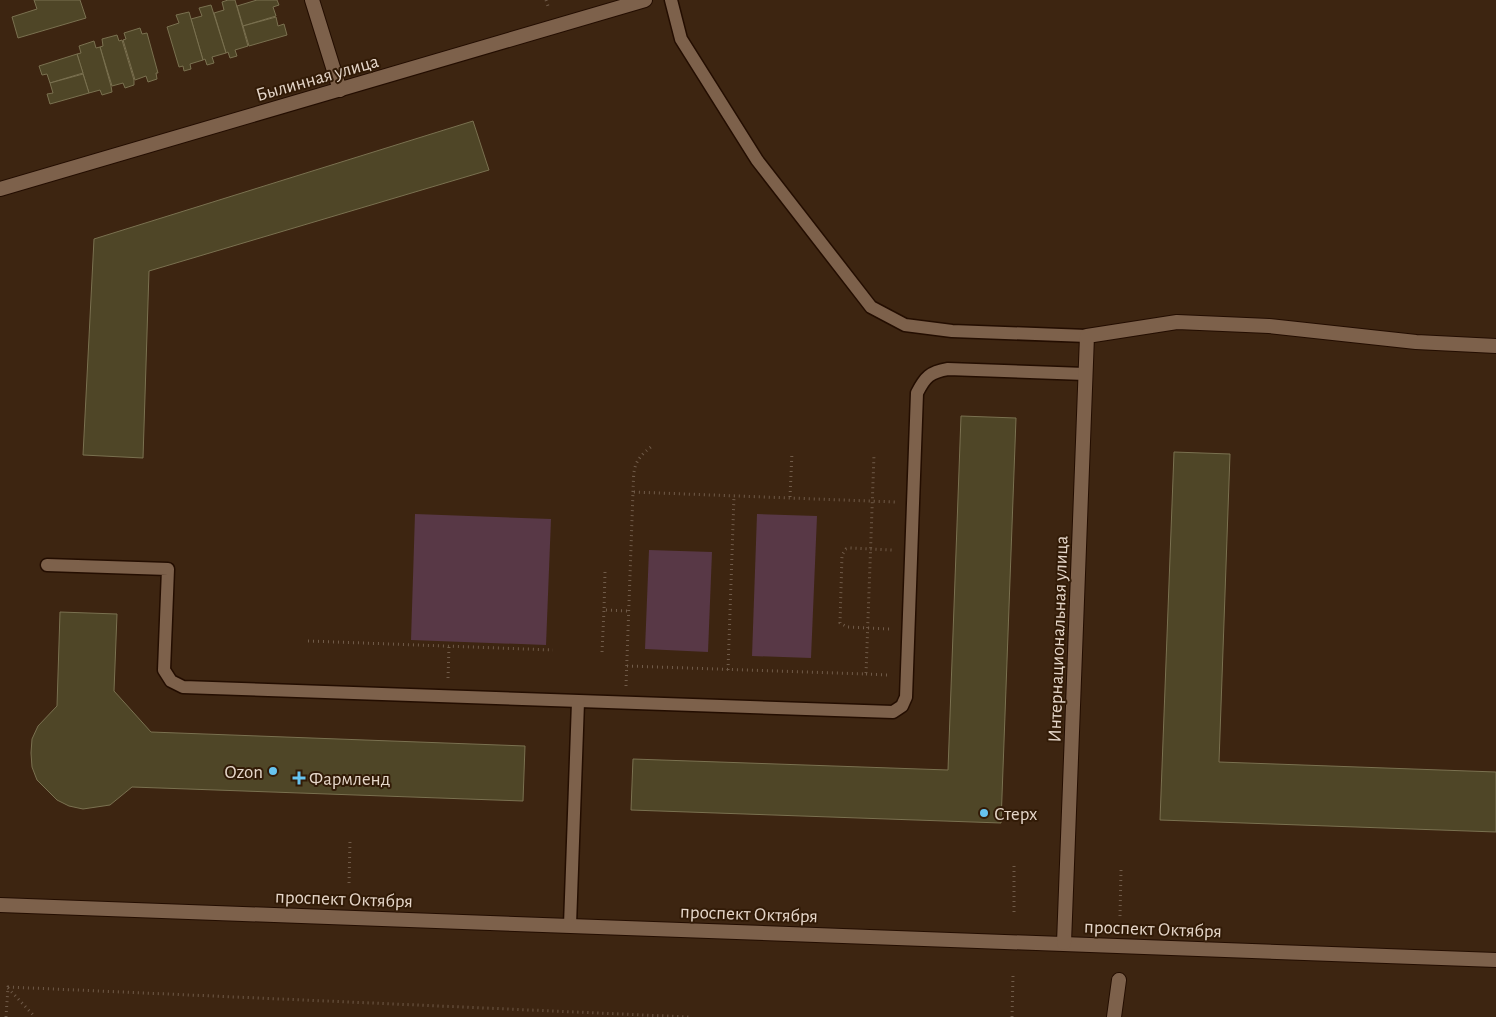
<svg xmlns="http://www.w3.org/2000/svg" width="1496" height="1017" font-family="'Alegreya Sans',sans-serif">
	<rect width="100%" height="100%" fill="#3d2511"/>
	<g fill="#583846">
		<path d="M 415,514 L 551,519 L 546,645 L 411,640 Z"/>
		<path d="M 757,514 L 817,516 L 811,658 L 752,656 Z"/>
		<path d="M 649,550 L 712,552 L 708,652 L 645,649 Z"/>
	</g>
	<g fill="#4f4627" stroke="#7a7150">
		<path d="M 34,0 L 80,0 L 86,18 L 18,38 L 12,17 L 37,9 Z"/>
		<path d="M 228,0 L 235,0 L 248,46 L 235,50 L 237,56 L 230,58 L 228,52 L 226,53 L 214,13 L 224,10 L 222,2 Z"/>
		<path d="M 257,0 L 277,0 L 279,5 L 273,7 L 276,16 L 243,26 L 237,6 Z"/>
		<path d="M 211,5 L 226,53 L 212,57 L 214,63 L 207,65 L 205,59 L 203,60 L 191,19 L 202,16 L 199,8 Z"/>
		<path d="M 189,12 L 203,60 L 190,64 L 191,69 L 184,71 L 183,66 L 179,67 L 167,27 L 179,23 L 176,15 Z"/>
		<path d="M 276,17 L 278,26 L 284,24 L 287,35 L 249,46 L 243,26 Z"/>
		<path d="M 140,28 L 142,34 L 147,33 L 158,73 L 156,73 L 157,79 L 148,82 L 146,76 L 135,80 L 123,40 L 126,39 L 124,33 Z"/>
		<path d="M 117,35 L 119,41 L 122,40 L 134,80 L 134,85 L 125,88 L 123,83 L 112,86 L 100,47 L 103,46 L 102,39 Z"/>
		<path d="M 94,41 L 96,48 L 100,47 L 111,86 L 112,92 L 102,95 L 100,90 L 89,93 L 77,54 L 81,53 L 79,46 Z"/>
		<path d="M 77,54 L 83,73 L 50,83 L 47,74 L 42,75 L 39,66 Z"/>
		<path d="M 83,74 L 89,93 L 50,104 L 47,94 L 53,93 L 50,83 Z"/>
		<path d="M 473,121 L 489,170 L 149,271 L 143,458 L 83,455 L 94,239 Z"/>
		<path d="M 961,416 L 1016,418 L 1001,823 L 631,810 L 633,759 L 948,770 Z"/>
		<path d="M 1174,452 L 1230,454 L 1219,762 L 1496,772 L 1496,832 L 1160,820 Z"/>
		<path d="M 60,612 L 117,614 L 114,691 L 151,732 L 525,746 L 523,801 L 132,787 L 110,805 L 83,809 L 69,806 L 57,800 L 37,780 L 32,767 L 31,753 L 32,739 L 38,726 L 57,706 Z"/>
	</g>
	<g fill="none" stroke-linecap="round" stroke-linejoin="round">
		<defs>
			<g id="service">
				<path d="M 671,0 L 681,39 L 757,160 L 871,307 L 905,325 L 952,331 L 1087,336"/>
				<path d="M 47,565 L 168,569 L 164,670 L 171,681 L 183,687 L 893,712 L 902,706 L 906,697 L 917,393 C 925,377 930,372 948,369 L 1085,374"/>
				<path d="M 570,925 L 578,702"/>
			</g>
			<path id="pedestrian" d="M 1114,1017 L 1119,980"/>
			<g id="minor">
				<path d="M 312,0 L 340,90"/>
				<path d="M 0,189 L 645,0"/>
				<path d="M 0,905 L 1496,960"/>
				<path d="M 1064,943 L 1087,336 L 1177,322 L 1269,326 L 1416,342 L 1496,346"/>
			</g>
		</defs>
		<use href="#service" stroke="#230d00" stroke-width="15"/>
		<use href="#pedestrian" stroke="#230d00" stroke-width="16"/>
		<use href="#minor" stroke="#230d00" stroke-width="16"/>
		<g stroke="#705b49" stroke-width="3" stroke-dasharray="1 4" stroke-linecap="butt">
			<path d="M 546,0 L 549,9"/>
			<path d="M 633,492 C 634,468 632,462 652,446"/>
			<path d="M 790,497 L 792,452"/>
			<path d="M 605,572 L 604,610 L 629,611"/>
			<path d="M 889,629 L 847,627 L 840,623 L 842,555 L 846,549 L 850,548 L 893,550"/>
			<path d="M 308,641 L 553,650"/>
			<path d="M 602,652 L 604,610"/>
			<path d="M 627,666 L 866,674 L 874,455"/>
			<path d="M 728,670 L 734,496"/>
			<path d="M 866,674 L 888,675"/>
			<path d="M 448,678 L 449,646"/>
			<path d="M 626,686 L 633,492 L 895,502"/>
			<path d="M 1014,866 L 1014,912"/>
			<path d="M 349,883 L 350,841"/>
			<path d="M 1120,916 L 1121,870"/>
			<path d="M 8,988 L 35,1017"/>
			<path d="M 6,1017 L 8,987 L 689,1017"/>
			<path d="M 1012,1017 L 1013,975"/>
		</g>
		<use href="#service" stroke="#7d614b" stroke-width="12"/>
		<use href="#pedestrian" stroke="#7d614b" stroke-width="14"/>
		<use href="#minor" stroke="#7d614b" stroke-width="14"/>
	</g>
	<g fill="#67c4f0" stroke="#321b07" stroke-width="2">
		<circle cx="273" cy="771" r="5"/>
		<path d="M296.5 770.5h5v5h5v5h-5v5h-5v-5h-5v-5h5z"/>
		<circle cx="984" cy="813" r="5"/>
	</g>
	<g text-anchor="middle" stroke-width="4" stroke-linejoin="round" paint-order="stroke">
		<g font-size="19" fill="#e5d6c9" stroke="#321b07">
			<text transform="translate(317 77) rotate(-16)" y="7">Былинная улица</text>
			<text transform="translate(1057 639) rotate(-88)" y="7">Интернациональная улица</text>
			<text transform="translate(344 898) rotate(2)" y="7">проспект Октября</text>
			<text transform="translate(749 913) rotate(2)" y="7">проспект Октября</text>
			<text transform="translate(1153 928) rotate(2)" y="7">проспект Октября</text>
		</g>
		<g font-size="19" fill="#e5d6c9" stroke="#321b07" text-anchor="start">
			<text x="263" y="778" text-anchor="end">Ozon</text>
			<text x="309" y="785">Фармленд</text>
			<text x="994" y="820">Стерх</text>
		</g>
	</g>
</svg>
